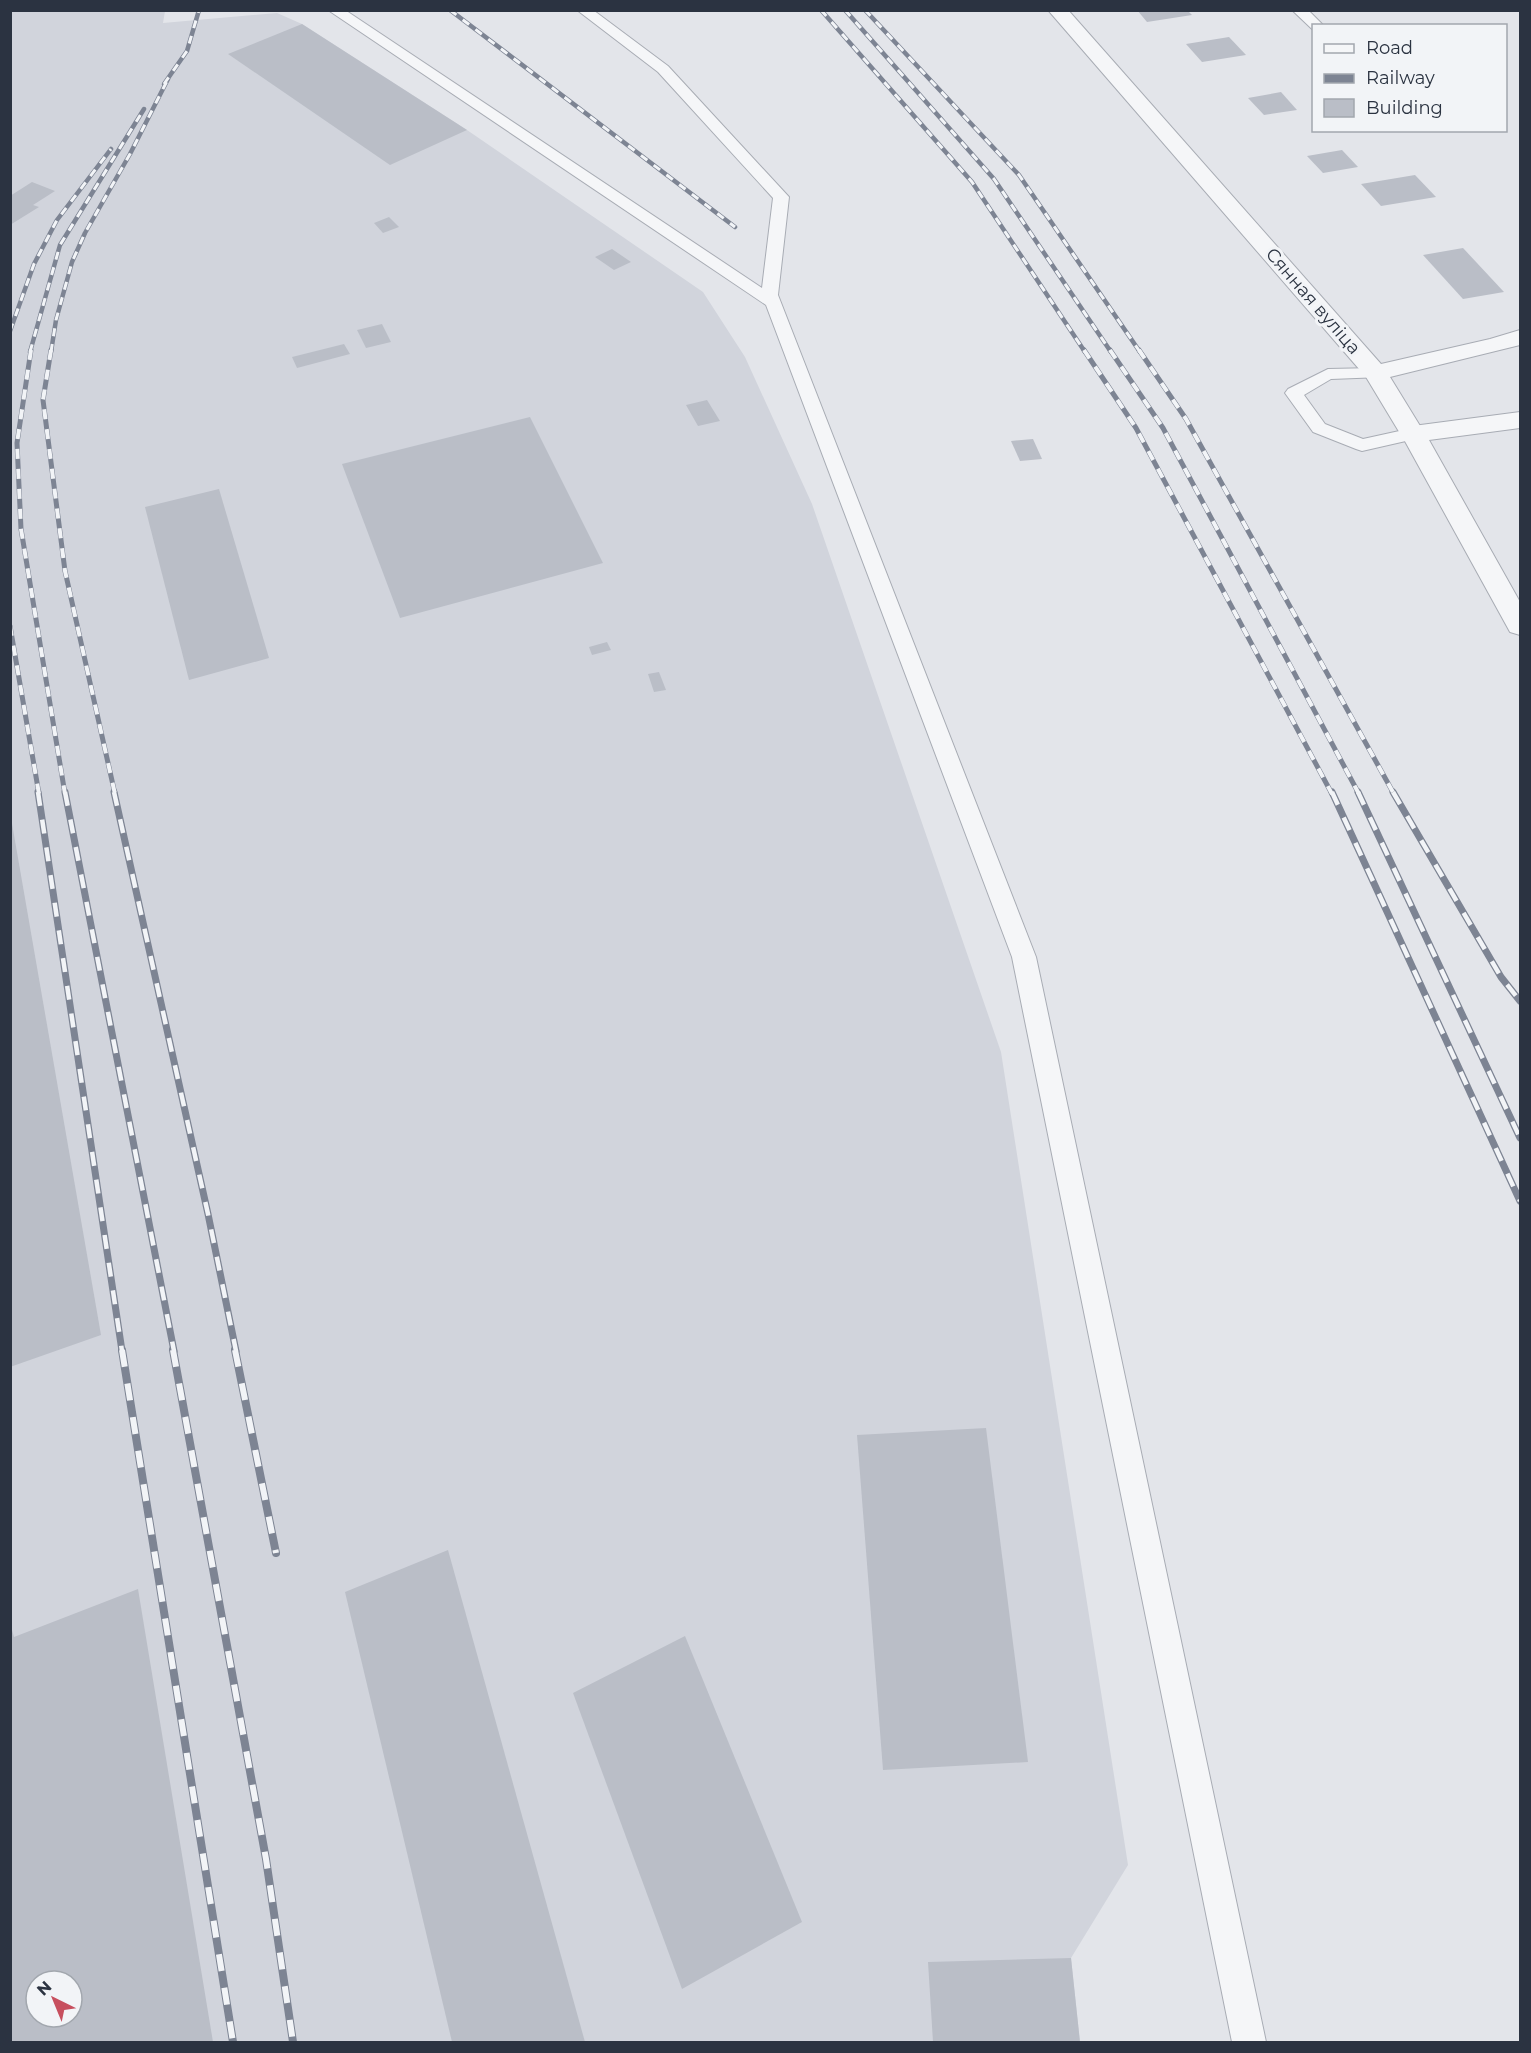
<svg xmlns="http://www.w3.org/2000/svg" width="1531" height="2053" font-family="Montserrat,sans-serif">
	<rect width="100%" height="100%" fill="#e3e5ea"/>
	<path fill="#d1d4dc" fill-rule="evenodd" d="M 11,11 L 165,11 L 163,23 L 277,13 L 302,24 L 467,130 L 703,292 L 745,357 L 812,504 L 1001,1052 L 1128,1865 L 1071,1958 L 1080,2042 L 11,2042 ZM 36,1981 L 72,1981 L 72,2017 L 36,2017 Z"/>
	<g fill="#babec7" fill-rule="evenodd">
		<path d="M 1137,10 L 1187,10 L 1192,15 L 1147,22 Z"/>
		<path d="M 302,24 L 467,130 L 390,165 L 228,54 Z"/>
		<path d="M 1229,37 L 1246,55 L 1202,62 L 1186,44 Z"/>
		<path d="M 1281,92 L 1297,110 L 1264,115 L 1248,98 Z"/>
		<path d="M 1342,150 L 1358,167 L 1323,173 L 1307,156 Z"/>
		<path d="M 1415,175 L 1436,197 L 1381,206 L 1361,184 Z"/>
		<path d="M 32,182 L 55,191 L 33,205 L 39,207 L 10,225 L 10,196 Z"/>
		<path d="M 389,217 L 399,227 L 383,233 L 374,223 Z"/>
		<path d="M 1463,248 L 1504,292 L 1463,299 L 1423,255 Z"/>
		<path d="M 612,249 L 631,262 L 614,270 L 595,257 Z"/>
		<path d="M 382,324 L 391,342 L 366,348 L 357,330 Z"/>
		<path d="M 344,344 L 350,354 L 297,368 L 292,357 Z"/>
		<path d="M 707,400 L 720,421 L 698,426 L 686,405 Z"/>
		<path d="M 530,417 L 603,563 L 400,618 L 342,464 Z"/>
		<path d="M 1033,439 L 1042,459 L 1020,461 L 1011,441 Z"/>
		<path d="M 219,489 L 269,658 L 189,680 L 145,507 Z"/>
		<path d="M 607,642 L 611,650 L 592,655 L 589,647 Z"/>
		<path d="M 659,672 L 666,690 L 654,692 L 648,674 Z"/>
		<path d="M 10,812 L 101,1335 L 10,1367 Z"/>
		<path d="M 986,1428 L 1028,1762 L 883,1770 L 857,1435 Z"/>
		<path d="M 448,1550 L 585,2042 L 452,2042 L 345,1592 Z"/>
		<path d="M 138,1589 L 213,2042 L 10,2042 L 10,1623 L 14,1637 ZM 36,1981 L 72,1981 L 72,2017 L 36,2017 Z"/>
		<path d="M 685,1636 L 802,1922 L 682,1989 L 573,1693 Z"/>
		<path d="M 1071,1958 L 1080,2042 L 933,2042 L 928,1962 Z"/>
	</g>
	<g fill="none" stroke-linecap="round" stroke-linejoin="round">
		<defs>
			<g id="service">
				<path d="M 328,10 L 345,10 L 762,288 L 773,198 L 658,72 L 577,10 L 593,10 L 668,66 L 789,197 L 778,295 L 1036,957 L 1266,2042 L 1232,2042 L 1012,957 L 766,305 Z"/>
				<path d="M 1292,10 L 1308,10 L 1324,26 L 1314,26 L 1312,29 Z"/>
				<path d="M 1376,368 L 1382,369 L 1385,373 L 1382,377 L 1331,379 L 1304,395 L 1325,424 L 1363,439 L 1413,428 L 1419,430 L 1422,434 L 1419,438 L 1362,451 L 1356,449 L 1313,432 L 1285,393 L 1288,389 L 1328,369 Z"/>
			</g>
			<path id="minor" d="M 1048,10 L 1068,10 L 1381,364 L 1490,339 L 1520,330 L 1520,345 L 1390,377 L 1425,434 L 1422,440 L 1413,442 L 1404,440 L 1366,377 Z"/>
			<path id="tertiary" d="M 1520,412 L 1520,428 L 1429,440 L 1520,602 L 1520,635 L 1510,632 L 1401,434 L 1404,428 L 1413,426 Z"/>
		</defs>
		<use href="#service" stroke="#a8acb4" stroke-width="2"/>
		<use href="#minor" stroke="#a8acb4" stroke-width="2"/>
		<use href="#tertiary" stroke="#a8acb4" stroke-width="2"/>
		<use href="#service" fill="#f5f6f8" fill-rule="evenodd"/>
		<use href="#minor" fill="#f5f6f8" fill-rule="evenodd"/>
		<use href="#tertiary" fill="#f5f6f8" fill-rule="evenodd"/>
		<defs>
			<g id="rail-far3">
				<path d="M 450,10 L 735,227"/>
				<path d="M 821,10 L 972,182 L 1085,352"/>
				<path d="M 845,10 L 994,179 L 1111,352"/>
				<path d="M 865,10 L 1019,175 L 1140,352"/>
				<path d="M 164,84 L 187,51 L 199,10"/>
				<path d="M 10,331 L 34,264 L 57,220 L 111,149"/>
				<path d="M 30,352 L 60,245 L 144,109"/>
				<path d="M 51,352 L 56,320 L 72,262 L 85,233 L 130,154 L 168,79"/>
			</g>
			<g id="rail-far2">
				<path d="M 31,350 L 17,443 L 21,529 L 65,794"/>
				<path d="M 51,350 L 43,400 L 65,571 L 115,794"/>
				<path d="M 1084,350 L 1136,428 L 1332,794"/>
				<path d="M 1110,350 L 1163,428 L 1359,794"/>
				<path d="M 1139,350 L 1186,419 L 1394,794"/>
				<path d="M 10,626 L 39,794"/>
			</g>
			<g id="rail-far1">
				<path d="M 38,792 L 122,1351"/>
				<path d="M 65,792 L 174,1351"/>
				<path d="M 114,792 L 208,1214 L 236,1351"/>
				<path d="M 1332,792 L 1520,1201"/>
				<path d="M 1358,792 L 1520,1138"/>
				<path d="M 1393,792 L 1501,977 L 1520,1001"/>
			</g>
			<g id="rail">
				<path d="M 122,1350 L 233,2042"/>
				<path d="M 173,1350 L 266,1859 L 293,2042"/>
				<path d="M 235,1350 L 276,1553"/>
			</g>
		</defs>
		<use href="#rail-far3" stroke="#7d8493" stroke-width="4.5"/>
		<use href="#rail-far2" stroke="#7d8493" stroke-width="5"/>
		<use href="#rail-far1" stroke="#7d8493" stroke-width="7"/>
		<use href="#rail" stroke="#7d8493" stroke-width="8"/>
		<use href="#rail-far3" stroke="#f2f4f7" stroke-width="3" stroke-dasharray="8" stroke-linecap="butt"/>
		<use href="#rail-far2" stroke="#f2f4f7" stroke-width="4" stroke-dasharray="10" stroke-linecap="butt"/>
		<use href="#rail-far1" stroke="#f2f4f7" stroke-width="4.5" stroke-dasharray="14" stroke-linecap="butt"/>
		<use href="#rail" stroke="#f2f4f7" stroke-width="6" stroke-dasharray="17" stroke-linecap="butt"/>
	</g>
	<g text-anchor="middle" stroke-width="6" stroke-linejoin="round" paint-order="stroke">
		<g font-size="18" fill="#2b3341" stroke="#f2f4f7">
			<text transform="translate(1313 301) rotate(49)" y="6">Сянная вуліца</text>
		</g>
	</g>
	<rect width="1531" height="2053" fill="none" stroke="#2b3341" stroke-width="24"/>
	<rect x="1312" y="24" width="195" height="108" fill="#f2f4f7" stroke="#a2a7ae" stroke-width="1.5"/>
	<rect x="1324" y="44" width="30" height="9" fill="#f5f6f8" stroke="#a2a7ae" stroke-width="1.5"/>
	<text x="1366" y="54" font-size="18" fill="#2b3341">Road</text>
	<rect x="1324" y="74" width="30" height="9" fill="#7d8493" stroke="#a2a7ae" stroke-width="1.5"/>
	<text x="1366" y="84" font-size="18" fill="#2b3341">Railway</text>
	<rect x="1324" y="99" width="30" height="18" fill="#babec7" stroke="#a2a7ae" stroke-width="1.5"/>
	<text x="1366" y="114" font-size="18" fill="#2b3341">Building</text>
	<g transform="translate(54 1999) rotate(317)"><circle r="28" fill="#f2f4f7" stroke="#a2a7ae" stroke-width="1.5"/>
	<path d="M0-4.5L10 22L0 15L-10 22Z" fill="#c74f5e"/>
	<text y="-9" font-size="16" font-weight="bold" text-anchor="middle" fill="#2b3341">N</text>
	</g>
</svg>
